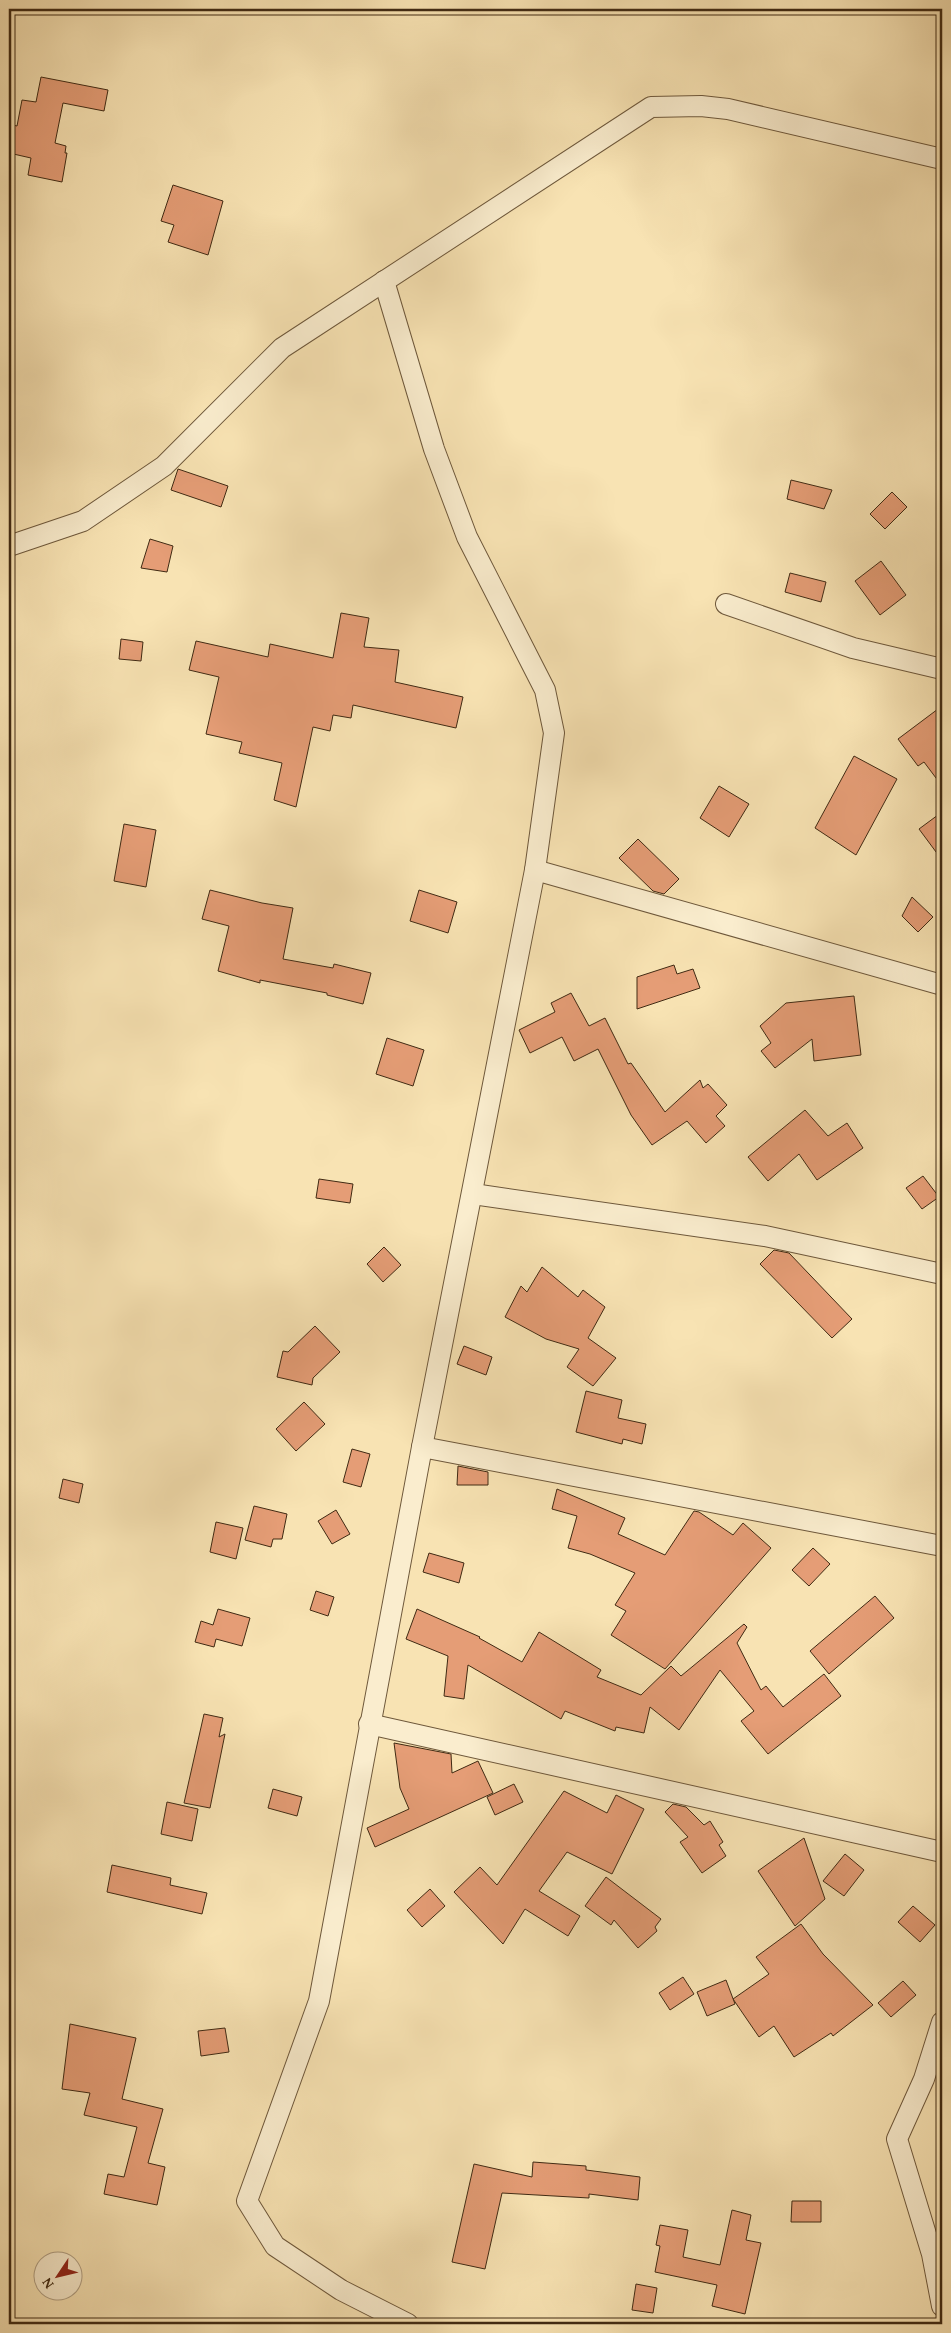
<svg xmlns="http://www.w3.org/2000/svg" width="951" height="2333" font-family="'Gentium Book Plus',serif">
	<rect width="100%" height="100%" fill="#f8e3b3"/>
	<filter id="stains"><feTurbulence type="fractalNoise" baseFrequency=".004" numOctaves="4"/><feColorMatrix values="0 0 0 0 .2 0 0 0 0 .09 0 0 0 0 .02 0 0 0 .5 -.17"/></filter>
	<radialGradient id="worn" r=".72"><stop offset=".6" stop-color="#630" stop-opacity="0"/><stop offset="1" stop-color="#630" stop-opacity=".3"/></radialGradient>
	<g fill="#e59d76" stroke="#402a13">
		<path d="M 41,77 L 108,90 L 104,111 L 63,103 L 55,143 L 66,146 L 65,153 L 67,153 L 62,182 L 28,175 L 31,158 L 9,153 L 9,124 L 17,126 L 22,100 L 36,102 Z"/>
		<path d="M 173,185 L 223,201 L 208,255 L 168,242 L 174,225 L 161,221 Z"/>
		<path d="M 178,469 L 228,486 L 221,507 L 171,490 Z"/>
		<path d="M 791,480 L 832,490 L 824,509 L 787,499 Z"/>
		<path d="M 892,492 L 907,507 L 885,529 L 870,514 Z"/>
		<path d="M 150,539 L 173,546 L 167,572 L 141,568 Z"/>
		<path d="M 881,561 L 906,595 L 880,615 L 855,581 Z"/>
		<path d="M 790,573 L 826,582 L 821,602 L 785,592 Z"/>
		<path d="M 341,613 L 369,618 L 364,647 L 399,650 L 395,682 L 463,697 L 456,728 L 353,705 L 351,718 L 333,715 L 330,731 L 313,727 L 296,807 L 274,800 L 282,763 L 239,753 L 242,742 L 206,734 L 219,677 L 189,670 L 196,641 L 268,657 L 270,644 L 333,658 Z"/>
		<path d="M 121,639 L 143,642 L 141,661 L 119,659 Z"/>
		<path d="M 942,706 L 942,786 L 924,762 L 918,766 L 898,739 Z"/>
		<path d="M 854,756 L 897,779 L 856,855 L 815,828 Z"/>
		<path d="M 719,786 L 749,804 L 729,837 L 700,818 Z"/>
		<path d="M 942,812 L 942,860 L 919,829 Z"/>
		<path d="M 124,824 L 156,830 L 146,887 L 114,881 Z"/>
		<path d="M 638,839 L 679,879 L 664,894 L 653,891 L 619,858 Z"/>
		<path d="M 210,890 L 262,903 L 293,908 L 283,959 L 333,968 L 334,964 L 371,973 L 363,1004 L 327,995 L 327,993 L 260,980 L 260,983 L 218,971 L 229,926 L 202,919 Z"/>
		<path d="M 419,890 L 457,902 L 448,933 L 410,921 Z"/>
		<path d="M 912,897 L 933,917 L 918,932 L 902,916 Z"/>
		<path d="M 674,965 L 677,974 L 693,969 L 700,988 L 637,1009 L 637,977 Z"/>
		<path d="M 571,993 L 589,1026 L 605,1018 L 628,1064 L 631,1063 L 665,1112 L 700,1080 L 703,1088 L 708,1084 L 727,1105 L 716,1116 L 725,1126 L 706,1143 L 687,1121 L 652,1145 L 631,1115 L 598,1049 L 574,1061 L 562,1037 L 530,1053 L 519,1030 L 555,1012 L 551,1003 Z"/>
		<path d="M 854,996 L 861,1055 L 814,1061 L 812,1039 L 775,1068 L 761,1051 L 771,1043 L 760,1026 L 786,1003 Z"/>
		<path d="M 387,1038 L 424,1050 L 413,1086 L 376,1074 Z"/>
		<path d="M 805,1110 L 828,1136 L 847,1123 L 863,1148 L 817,1180 L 799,1154 L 768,1181 L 748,1157 Z"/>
		<path d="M 923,1176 L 939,1197 L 922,1209 L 906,1188 Z"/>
		<path d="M 319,1179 L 353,1184 L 350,1203 L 316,1198 Z"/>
		<path d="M 384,1247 L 401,1265 L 383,1282 L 367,1264 Z"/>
		<path d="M 774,1250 L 789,1253 L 852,1319 L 832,1338 L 760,1264 Z"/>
		<path d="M 542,1267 L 578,1297 L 583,1290 L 605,1307 L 588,1338 L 616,1358 L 593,1386 L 567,1367 L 579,1349 L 546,1339 L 505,1317 L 521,1286 L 527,1292 Z"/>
		<path d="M 315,1326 L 340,1352 L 313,1378 L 312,1385 L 277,1377 L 283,1351 L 288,1352 Z"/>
		<path d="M 464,1346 L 492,1357 L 486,1375 L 457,1364 Z"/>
		<path d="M 586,1391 L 622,1400 L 618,1418 L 646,1424 L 642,1444 L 623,1439 L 622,1444 L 576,1432 Z"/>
		<path d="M 304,1402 L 325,1424 L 296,1451 L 276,1429 Z"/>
		<path d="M 352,1449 L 370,1454 L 361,1487 L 343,1482 Z"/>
		<path d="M 458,1466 L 488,1472 L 488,1485 L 457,1485 Z"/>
		<path d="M 63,1479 L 83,1484 L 79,1503 L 59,1498 Z"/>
		<path d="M 557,1489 L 625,1518 L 618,1534 L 665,1555 L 694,1511 L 699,1512 L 733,1535 L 743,1523 L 771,1548 L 665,1669 L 611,1635 L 626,1611 L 615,1605 L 635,1573 L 590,1554 L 568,1548 L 577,1516 L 552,1509 Z"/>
		<path d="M 254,1506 L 287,1514 L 282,1539 L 273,1539 L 271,1547 L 245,1540 Z"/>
		<path d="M 336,1510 L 350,1534 L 332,1544 L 318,1521 Z"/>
		<path d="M 216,1522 L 243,1528 L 236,1559 L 210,1552 Z"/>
		<path d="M 813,1548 L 830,1564 L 809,1586 L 792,1570 Z"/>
		<path d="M 429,1553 L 464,1563 L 459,1583 L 423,1572 Z"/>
		<path d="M 316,1591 L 334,1597 L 328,1616 L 310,1610 Z"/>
		<path d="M 875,1596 L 894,1618 L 829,1674 L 810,1651 Z"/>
		<path d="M 218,1609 L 250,1618 L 242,1646 L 216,1639 L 214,1647 L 195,1642 L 201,1621 L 213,1625 Z"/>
		<path d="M 417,1609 L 480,1637 L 479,1638 L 522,1662 L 539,1632 L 601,1670 L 597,1677 L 641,1695 L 671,1666 L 681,1676 L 744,1624 L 747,1627 L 737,1643 L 761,1690 L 766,1686 L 783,1707 L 824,1674 L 841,1696 L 768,1754 L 741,1721 L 754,1711 L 720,1670 L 679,1730 L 650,1707 L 644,1733 L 616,1727 L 615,1731 L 565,1711 L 561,1719 L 468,1665 L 464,1699 L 444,1696 L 448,1656 L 406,1639 Z"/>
		<path d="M 204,1714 L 223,1718 L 219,1737 L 225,1734 L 210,1808 L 184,1803 Z"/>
		<path d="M 394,1743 L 451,1754 L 452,1773 L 478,1761 L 493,1793 L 375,1847 L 367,1828 L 409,1809 L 400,1788 Z"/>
		<path d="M 514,1784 L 523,1802 L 495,1815 L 487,1797 Z"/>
		<path d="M 273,1789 L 302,1797 L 297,1816 L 268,1808 Z"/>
		<path d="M 564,1791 L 607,1813 L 616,1795 L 644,1809 L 612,1874 L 567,1852 L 539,1891 L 580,1916 L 568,1936 L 525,1909 L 503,1944 L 454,1892 L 480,1867 L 497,1885 Z"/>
		<path d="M 167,1802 L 198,1809 L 192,1841 L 161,1834 Z"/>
		<path d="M 673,1804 L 686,1807 L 704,1825 L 710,1821 L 723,1842 L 719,1845 L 726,1856 L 702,1873 L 680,1842 L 688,1837 L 665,1812 Z"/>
		<path d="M 804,1838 L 825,1899 L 795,1926 L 758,1871 Z"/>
		<path d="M 845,1854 L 864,1870 L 844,1896 L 823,1881 Z"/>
		<path d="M 112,1865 L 171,1878 L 170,1885 L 207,1893 L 202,1914 L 107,1892 Z"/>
		<path d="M 606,1877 L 661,1919 L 655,1927 L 657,1931 L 638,1948 L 614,1920 L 611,1925 L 585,1906 Z"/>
		<path d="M 430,1889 L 445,1906 L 422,1927 L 407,1910 Z"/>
		<path d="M 913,1906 L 935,1925 L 920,1942 L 898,1922 Z"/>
		<path d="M 801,1924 L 823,1954 L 873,2005 L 833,2036 L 831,2033 L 794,2057 L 774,2026 L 759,2037 L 733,1999 L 769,1974 L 756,1957 Z"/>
		<path d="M 683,1977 L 694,1994 L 670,2010 L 659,1993 Z"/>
		<path d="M 726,1980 L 735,2004 L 707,2016 L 697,1992 Z"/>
		<path d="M 903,1981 L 916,1995 L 891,2017 L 878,2003 Z"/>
		<path d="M 70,2024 L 136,2038 L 122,2099 L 163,2109 L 148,2163 L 165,2167 L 157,2205 L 104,2194 L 108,2174 L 124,2177 L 137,2127 L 84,2115 L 90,2093 L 62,2089 Z"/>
		<path d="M 225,2028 L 229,2052 L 201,2056 L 198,2031 Z"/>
		<path d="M 533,2162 L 586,2166 L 586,2170 L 640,2177 L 638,2200 L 589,2194 L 589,2198 L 502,2193 L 485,2269 L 452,2262 L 474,2164 L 532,2177 Z"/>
		<path d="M 792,2201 L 821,2201 L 821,2222 L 791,2222 Z"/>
		<path d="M 732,2210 L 751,2215 L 746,2240 L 761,2243 L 745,2314 L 712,2306 L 717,2285 L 655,2272 L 660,2246 L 656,2245 L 660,2225 L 688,2230 L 683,2257 L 720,2265 Z"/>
		<path d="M 636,2284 L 657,2288 L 653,2313 L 632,2310 Z"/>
	</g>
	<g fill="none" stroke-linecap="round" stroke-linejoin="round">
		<defs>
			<g id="street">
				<path d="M 384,281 L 434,449 L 467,537 L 545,690 L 554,733 L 535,870 L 422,1447 L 319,2001 L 247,2201 L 275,2246 L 341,2290 L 408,2324"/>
				<path d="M 9,546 L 83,521 L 164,466 L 282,348 L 651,107 L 701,106 L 728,109 L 942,159"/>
				<path d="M 726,604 L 853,648 L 942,669"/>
				<path d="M 535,870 L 942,985"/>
				<path d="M 473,1194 L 765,1236 L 942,1274"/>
				<path d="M 422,1447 L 942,1546"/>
				<path d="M 369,1724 L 942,1852"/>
				<path d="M 942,2022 L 924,2079 L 897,2139 L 932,2254 L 942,2306"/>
			</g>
		</defs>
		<use href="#street" stroke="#6e583b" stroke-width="22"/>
		<use href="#street" stroke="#faedce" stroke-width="20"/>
	</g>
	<rect width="951" height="2333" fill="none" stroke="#f8e3b3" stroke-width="30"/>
	<rect x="10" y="10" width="931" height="2313" fill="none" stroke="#402a13" stroke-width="2.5"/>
	<rect x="15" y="15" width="921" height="2303" fill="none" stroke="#402a13"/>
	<g transform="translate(58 2276) rotate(235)"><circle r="24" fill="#faedce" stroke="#b09f83"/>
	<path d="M0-4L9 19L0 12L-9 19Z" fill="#8f2418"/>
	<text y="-8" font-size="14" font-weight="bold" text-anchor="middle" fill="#402a13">N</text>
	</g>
	<rect width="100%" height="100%" filter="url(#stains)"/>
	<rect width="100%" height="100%" fill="url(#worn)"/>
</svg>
